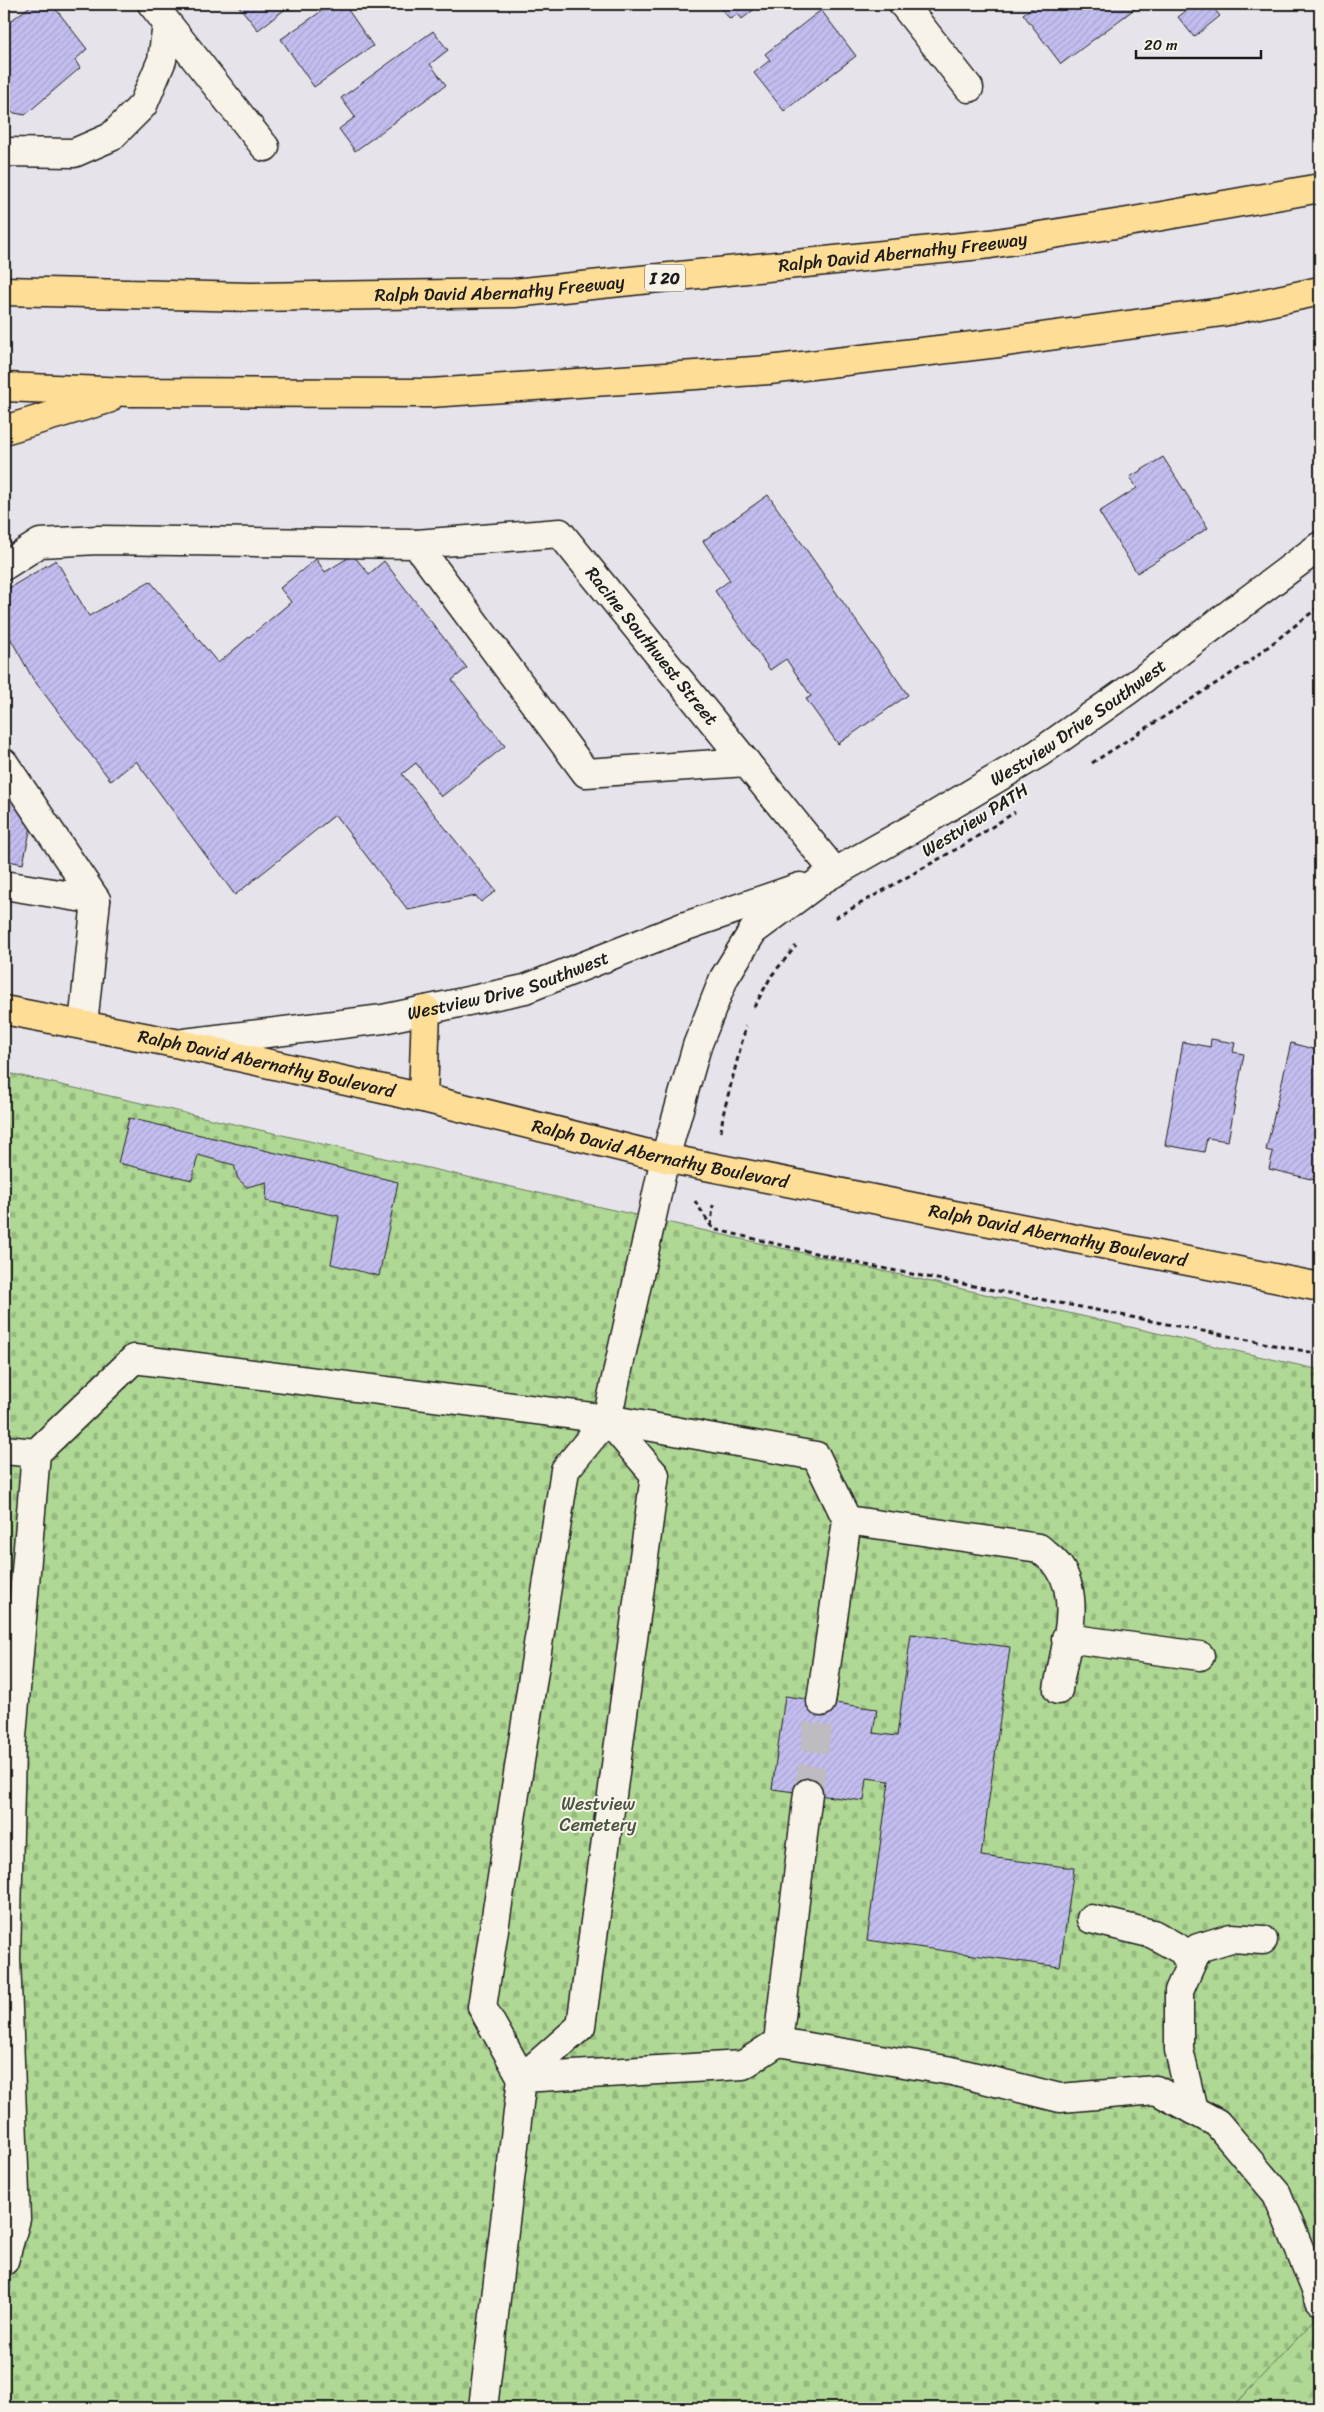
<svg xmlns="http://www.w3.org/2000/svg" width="1324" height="2412" font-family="Sriracha,sans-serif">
	<defs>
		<pattern id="forest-firs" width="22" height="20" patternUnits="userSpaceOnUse" patternTransform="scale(1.25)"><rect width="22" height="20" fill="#afd894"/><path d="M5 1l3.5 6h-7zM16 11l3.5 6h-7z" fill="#96b97f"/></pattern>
		<pattern id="cemetery-stones" width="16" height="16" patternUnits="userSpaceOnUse" patternTransform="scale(1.25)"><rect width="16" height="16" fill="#afd894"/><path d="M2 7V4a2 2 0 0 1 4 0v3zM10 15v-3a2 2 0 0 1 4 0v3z" fill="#96b97f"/></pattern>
		<pattern id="building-hatch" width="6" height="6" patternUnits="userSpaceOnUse" patternTransform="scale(1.25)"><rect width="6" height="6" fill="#c3bef0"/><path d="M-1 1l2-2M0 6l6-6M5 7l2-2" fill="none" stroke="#a7a3cd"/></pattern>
	</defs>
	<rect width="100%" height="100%" fill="#e7e3ea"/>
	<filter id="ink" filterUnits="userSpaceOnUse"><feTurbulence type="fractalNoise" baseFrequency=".02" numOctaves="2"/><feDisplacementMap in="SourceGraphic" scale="10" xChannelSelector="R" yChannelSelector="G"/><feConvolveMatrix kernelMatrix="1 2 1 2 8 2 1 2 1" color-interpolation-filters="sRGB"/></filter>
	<g filter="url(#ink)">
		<path fill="url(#forest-firs)" stroke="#667a58" d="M 1320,2314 L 1320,2408 L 1232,2408 Z"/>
		<path fill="url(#cemetery-stones)" stroke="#667a58" d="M 4,1072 L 1320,1370 L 1320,2314 L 1232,2408 L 4,2408 Z"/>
		<g fill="url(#building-hatch)" stroke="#1c1c1c">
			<path d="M 33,4 L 52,4 L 87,49 L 75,60 L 80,68 L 25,115 L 4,111 L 4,26 Z"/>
			<path d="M 237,4 L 292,4 L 258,30 Z"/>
			<path d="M 332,4 L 344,4 L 373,46 L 314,87 L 281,39 Z"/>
			<path d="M 717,4 L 761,4 L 742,19 L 738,14 L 730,19 Z"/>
			<path d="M 1033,4 L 1141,4 L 1061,64 L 1023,14 L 1035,6 Z"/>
			<path d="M 1195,4 L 1210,4 L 1220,16 L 1194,37 L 1178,17 Z"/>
			<path d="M 821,10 L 856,56 L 784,111 L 754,73 L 770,60 L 765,54 Z"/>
			<path d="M 433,31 L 448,50 L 430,64 L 446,85 L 355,151 L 339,129 L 355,117 L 341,98 Z"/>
			<path d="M 1163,457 L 1208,528 L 1137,573 L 1099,512 L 1137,488 L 1130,477 Z"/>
			<path d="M 768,495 L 908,695 L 838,744 L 806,699 L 811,696 L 786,659 L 770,670 L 715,591 L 730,580 L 703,541 Z"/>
			<path d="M 353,555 L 369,574 L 384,561 L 467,668 L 452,680 L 505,746 L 441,797 L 416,763 L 402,774 L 496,891 L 481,902 L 476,896 L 408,910 L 335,815 L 235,895 L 136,761 L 111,781 L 33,679 L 4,627 L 4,591 L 56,560 L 89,616 L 150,581 L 218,663 L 291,602 L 280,588 L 316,559 L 325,572 Z"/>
			<path d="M 4,797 L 36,803 L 23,864 L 4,860 Z"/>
			<path d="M 1211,1039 L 1235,1043 L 1233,1052 L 1244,1054 L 1228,1141 L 1207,1138 L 1204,1152 L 1165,1145 L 1183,1042 L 1210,1047 Z"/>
			<path d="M 1291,1043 L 1320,1051 L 1319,1181 L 1269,1169 L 1273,1152 L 1266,1150 Z"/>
			<path d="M 129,1118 L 398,1182 L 379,1276 L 331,1264 L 339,1216 L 266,1201 L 267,1182 L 247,1187 L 238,1179 L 234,1165 L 198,1155 L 192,1180 L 118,1163 Z"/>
			<path d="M 911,1634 L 1010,1647 L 981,1856 L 1074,1868 L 1060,1967 L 867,1940 L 889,1781 L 867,1778 L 864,1801 L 772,1789 L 785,1696 L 877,1709 L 873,1733 L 897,1736 Z"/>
		</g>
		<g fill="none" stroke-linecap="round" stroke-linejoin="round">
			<path stroke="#bebbc1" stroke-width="28" stroke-dasharray="28 14" stroke-linecap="butt" d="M 808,1793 L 821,1702"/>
			<defs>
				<g id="minor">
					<path d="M 152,4 L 265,147"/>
					<path d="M 903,4 L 969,88"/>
					<path d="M 4,152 L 74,153 L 111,137 L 143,105 L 162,60 L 167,25"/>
					<path id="s1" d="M 416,544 L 560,533 L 835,872"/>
					<path d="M 4,566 L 40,543 L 98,540 L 416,544 L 586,773 L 746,762"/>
					<path d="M 4,763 L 96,900 L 83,1025"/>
					<path d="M 4,885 L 96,900"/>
					<path id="s2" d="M 184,1043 L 383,1019 L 525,989 L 683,927 L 800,887"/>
					<path d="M 607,1419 L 655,1475 L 581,2026 L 522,2078 L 482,2007 L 565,1470 Z"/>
					<path id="s3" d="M 607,1419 L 665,1158 L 697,1046 L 724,978 L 753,931 L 823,879 L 910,830 L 1039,753 L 1127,691 L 1320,546"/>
					<path d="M 4,1450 L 36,1453"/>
					<path d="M 847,1520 L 1039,1548 C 1045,1554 1054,1560 1059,1567 C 1083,1601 1063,1653 1058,1690"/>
					<path d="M 1066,1638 L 1200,1656"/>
					<path d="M 1091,1919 L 1153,1934 L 1183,1951 L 1190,1965"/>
					<path d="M 778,2042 L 952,2071 L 1060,2098 L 1156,2090 L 1217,2123 L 1277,2194 L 1320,2300"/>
					<path d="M 1193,2110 L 1179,2050 L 1179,1991 L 1198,1948 L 1231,1938 L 1263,1940"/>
					<path d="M 4,2261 L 16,2219 L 6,1958 L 11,1748 L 36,1453 L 134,1359 L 607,1419 L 816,1456 L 847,1520 L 821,1702"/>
					<path d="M 483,2408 L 522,2078 L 743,2065 L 778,2042 L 808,1793"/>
				</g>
				<g id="major">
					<path id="s4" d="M 4,1010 L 180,1044 L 423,1098 L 665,1158 L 1320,1287"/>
					<path d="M 423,1098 L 426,1010"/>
				</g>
				<g id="highway">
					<path id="s5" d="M 4,291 L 251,297 L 514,293 L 990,244 L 1128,222 L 1320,188"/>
					<path d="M 4,387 L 130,392 L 430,393 L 769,370 L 998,343 L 1222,312 L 1320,291"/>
					<path d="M 4,430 L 108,399"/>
				</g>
			</defs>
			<use href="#minor" stroke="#1c1c1c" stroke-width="31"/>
			<use href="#major" stroke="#1c1c1c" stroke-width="31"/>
			<use href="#highway" stroke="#1c1c1c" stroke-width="31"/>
			<g stroke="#1c1c1c" stroke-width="3" stroke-dasharray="5 4" stroke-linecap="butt">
				<path d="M 1092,763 L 1246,664 L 1320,606"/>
				<path d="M 835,918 L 967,843 L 1015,812"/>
				<path d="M 754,1007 L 772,975 L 796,946"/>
				<path d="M 721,1132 L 723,1115 L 746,1026"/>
				<path d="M 695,1201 L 711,1226 L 717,1230 L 866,1265 L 1320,1354"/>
				<path d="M 711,1226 L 713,1205"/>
			</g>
			<use href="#minor" stroke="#f7f3e8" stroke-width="28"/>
			<use href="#major" stroke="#fedd96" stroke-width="28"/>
			<use href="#highway" stroke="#fedd96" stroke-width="28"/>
		</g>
	</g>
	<g text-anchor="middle" stroke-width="4" stroke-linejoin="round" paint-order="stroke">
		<rect fill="#f7f3e8" stroke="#5e5c59" stroke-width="1" x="645" y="264.5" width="40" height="27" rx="4"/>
		<g font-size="16" font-weight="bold" fill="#1c1c1c">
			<text x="665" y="284">I 20</text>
		</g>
		<g font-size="18" fill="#1c1c1c" stroke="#f7f3e8">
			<text dy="6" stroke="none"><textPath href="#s5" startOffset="901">Ralph David Abernathy Freeway</textPath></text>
			<text dy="6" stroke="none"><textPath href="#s5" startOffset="496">Ralph David Abernathy Freeway</textPath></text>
			<text dy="6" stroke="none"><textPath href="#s1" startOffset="290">Racine Southwest Street</textPath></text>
			<text dy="6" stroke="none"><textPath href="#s3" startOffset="899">Westview Drive Southwest</textPath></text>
			<text transform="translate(975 820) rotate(-32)" y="6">Westview PATH</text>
			<text dy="6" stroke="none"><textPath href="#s2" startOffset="330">Westview Drive Southwest</textPath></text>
			<text dy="6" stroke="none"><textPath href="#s4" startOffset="268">Ralph David Abernathy Boulevard</textPath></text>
			<text dy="6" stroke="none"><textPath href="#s4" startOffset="672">Ralph David Abernathy Boulevard</textPath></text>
			<text dy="6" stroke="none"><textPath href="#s4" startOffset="1078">Ralph David Abernathy Boulevard</textPath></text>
		</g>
		<g font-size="18" fill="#485440" stroke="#f7f3e8">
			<text x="598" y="1810">Westview<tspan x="598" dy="21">Cemetery</tspan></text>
		</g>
	</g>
	<rect width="1324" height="2412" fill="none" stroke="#f7f3e8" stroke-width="20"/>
	<rect x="10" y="10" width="1304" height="2392" fill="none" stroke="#1c1c1c" stroke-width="2" filter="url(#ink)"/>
	<path d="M1136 50v8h125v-8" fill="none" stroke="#1c1c1c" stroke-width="2.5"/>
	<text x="1144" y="50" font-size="15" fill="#1c1c1c" stroke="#f7f3e8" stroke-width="4" paint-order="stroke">20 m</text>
</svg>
